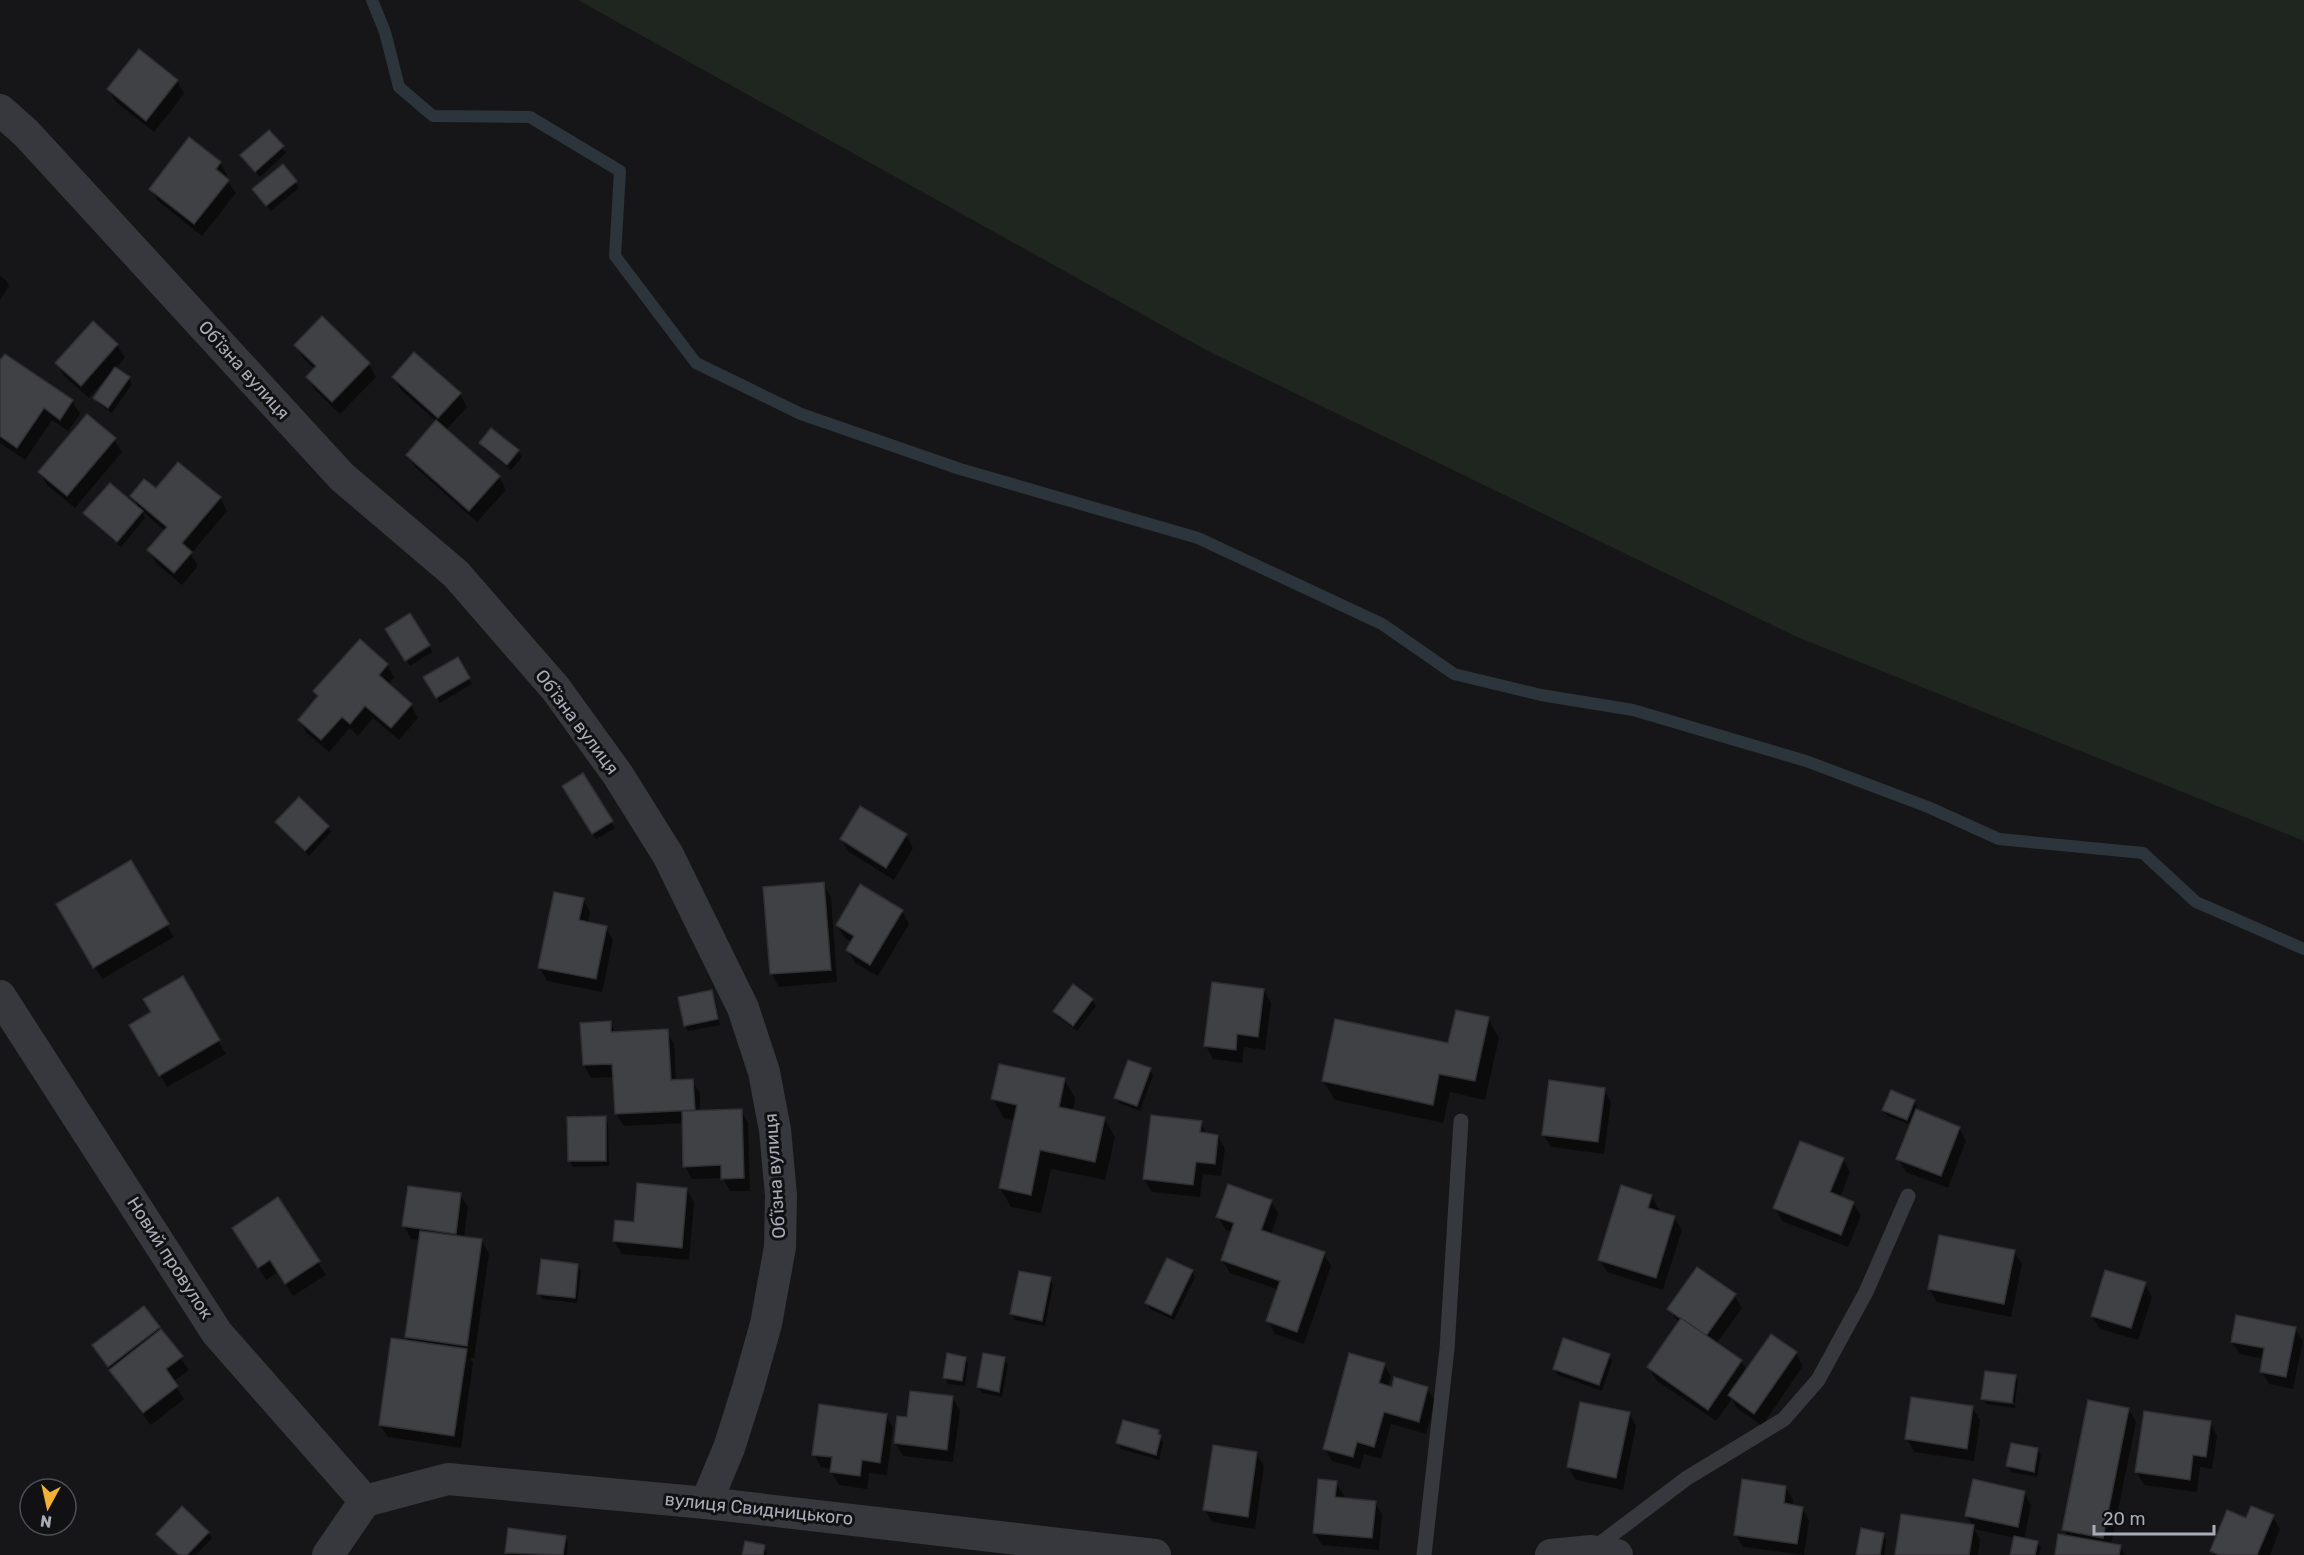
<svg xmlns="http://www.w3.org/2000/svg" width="2304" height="1555" font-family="Rubik,sans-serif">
	<rect width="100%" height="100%" fill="#161618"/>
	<path fill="#1e261f" d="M 578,0 L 2304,0 L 2304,841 L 1795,636 L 1208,351 Z"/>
	<g fill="#0007" fill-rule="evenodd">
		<path d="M 177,81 L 184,94 L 154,132 L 116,102 L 109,90 Z"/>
		<path d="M 268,132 L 286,153 L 260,177 L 242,156 Z"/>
		<path d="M 220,163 L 227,175 L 225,178 L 236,193 L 202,236 L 158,201 L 151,189 Z"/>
		<path d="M 283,166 L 299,188 L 271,211 L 257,195 Z"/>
		<path d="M 0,276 L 6,280 L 9,286 L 0,300 Z"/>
		<path d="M 117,345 L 125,358 L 115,369 L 129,378 L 132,384 L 112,413 L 99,404 L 95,398 L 109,378 L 107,377 L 89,398 L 64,376 L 57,363 Z"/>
		<path d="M 296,345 L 369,364 L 376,377 L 340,414 L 315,390 L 308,377 L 315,369 L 303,358 Z"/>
		<path d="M 5,356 L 72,401 L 80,414 L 68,431 L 52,420 L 25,460 L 0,443 L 0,363 Z"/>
		<path d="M 394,377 L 460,394 L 467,407 L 446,430 L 499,477 L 506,490 L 477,522 L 415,467 L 408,455 L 437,422 L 401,390 Z"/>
		<path d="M 491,430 L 518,451 L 522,457 L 511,470 L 484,449 L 481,443 Z"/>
		<path d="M 114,439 L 122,452 L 75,508 L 47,485 L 40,473 Z"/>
		<path d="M 156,490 L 220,498 L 227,511 L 191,554 L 198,566 L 182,585 L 156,563 L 149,550 L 165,531 L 142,511 L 145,518 L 121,547 L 89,519 L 85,514 L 140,510 L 132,496 Z"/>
		<path d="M 430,647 L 432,652 L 410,666 L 407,661 Z"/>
		<path d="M 457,659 L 472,684 L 440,703 L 425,677 Z"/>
		<path d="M 387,665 L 394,677 L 388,685 L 411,705 L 418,718 L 399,740 L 373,718 L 358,736 L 350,728 L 329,752 L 307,733 L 299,720 L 319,698 L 315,691 Z"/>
		<path d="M 583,775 L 615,828 L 596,839 L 564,787 Z"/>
		<path d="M 277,822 L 328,827 L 331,832 L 309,856 Z"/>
		<path d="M 906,835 L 913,848 L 894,880 L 849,852 L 841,839 Z"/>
		<path d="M 131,862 L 174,937 L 102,979 L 58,905 Z"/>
		<path d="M 823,884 L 831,897 L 837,982 L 779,987 L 772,974 Z"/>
		<path d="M 583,899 L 590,912 L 588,924 L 606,928 L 613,940 L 602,992 L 547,981 L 540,968 Z"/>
		<path d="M 902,911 L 909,924 L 878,976 L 855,963 L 848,950 L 852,942 L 845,938 L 837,925 Z"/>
		<path d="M 182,978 L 226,1054 L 167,1087 L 131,1025 L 153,1013 Z"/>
		<path d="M 1073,986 L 1092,1000 L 1096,1006 L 1077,1031 L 1058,1017 L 1055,1011 Z"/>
		<path d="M 1264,990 L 1271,1003 L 1265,1050 L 1244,1047 L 1242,1063 L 1213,1059 L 1206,1046 Z"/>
		<path d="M 711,992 L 715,998 L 720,1025 L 688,1031 L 685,1025 Z"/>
		<path d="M 1488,1018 L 1499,1038 L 1485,1100 L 1450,1092 L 1443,1123 L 1335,1100 L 1323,1081 L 1450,1045 Z"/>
		<path d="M 610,1022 L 616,1034 L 667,1031 L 674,1044 L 676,1081 L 692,1081 L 700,1093 L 700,1112 L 741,1110 L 748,1123 L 750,1191 L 730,1191 L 723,1178 L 692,1179 L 685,1166 L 684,1123 L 624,1126 L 616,1114 L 614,1077 L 591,1078 L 584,1065 L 582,1024 Z"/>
		<path d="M 1150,1069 L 1153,1075 L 1140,1111 L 1119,1103 L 1116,1097 Z"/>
		<path d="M 1064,1079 L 1075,1098 L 1073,1111 L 1104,1118 L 1115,1137 L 1105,1180 L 1051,1169 L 1041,1213 L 1011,1207 L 1000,1188 L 1015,1121 L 1004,1118 L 993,1099 Z"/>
		<path d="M 1604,1090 L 1611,1102 L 1604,1154 L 1551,1147 L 1543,1134 Z"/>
		<path d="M 1914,1101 L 1917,1107 L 1916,1110 L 1959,1128 L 1966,1141 L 1948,1188 L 1906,1172 L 1898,1159 L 1911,1125 L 1887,1116 L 1884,1110 Z"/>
		<path d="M 569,1118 L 605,1118 L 608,1124 L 609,1166 L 573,1167 L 570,1161 Z"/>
		<path d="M 1201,1123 L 1207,1135 L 1218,1136 L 1225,1149 L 1221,1176 L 1203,1174 L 1200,1197 L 1152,1192 L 1144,1179 Z"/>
		<path d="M 1843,1159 L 1850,1172 L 1840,1198 L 1853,1203 L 1861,1216 L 1848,1247 L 1782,1221 L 1775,1208 Z"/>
		<path d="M 687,1190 L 694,1203 L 689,1260 L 622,1254 L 614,1241 L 635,1224 Z"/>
		<path d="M 460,1194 L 468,1207 L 464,1238 L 482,1241 L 489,1254 L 474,1358 L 470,1358 L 473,1363 L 461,1448 L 388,1437 L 380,1425 L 409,1342 L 406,1337 L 420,1240 L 411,1239 L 404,1226 Z"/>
		<path d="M 1651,1196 L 1659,1209 L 1658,1212 L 1674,1217 L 1682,1230 L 1663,1290 L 1607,1272 L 1599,1259 Z"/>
		<path d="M 278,1199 L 326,1275 L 293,1296 L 278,1272 L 266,1280 L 241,1241 Z"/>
		<path d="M 1271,1201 L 1278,1214 L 1271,1235 L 1324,1254 L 1331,1266 L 1304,1344 L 1275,1334 L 1268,1321 L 1279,1290 L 1230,1273 L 1222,1260 L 1232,1232 L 1225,1229 L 1218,1217 ZM 1267,1208 L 1270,1208 L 1260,1237 L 1257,1236 Z"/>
		<path d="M 2014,1251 L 2022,1264 L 2011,1317 L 1937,1302 L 1929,1289 Z"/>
		<path d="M 577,1265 L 581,1271 L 577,1303 L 542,1299 L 539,1293 Z"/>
		<path d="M 1192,1271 L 1195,1277 L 1174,1320 L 1150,1309 L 1147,1303 Z"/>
		<path d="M 1050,1279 L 1053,1285 L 1045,1326 L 1015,1320 L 1012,1314 Z"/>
		<path d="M 2145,1284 L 2152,1297 L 2138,1340 L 2100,1329 L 2092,1316 Z"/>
		<path d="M 1734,1295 L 1742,1308 L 1716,1344 L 1741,1361 L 1747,1371 L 1772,1336 L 1796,1354 L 1803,1366 L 1762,1426 L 1737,1408 L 1732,1399 L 1716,1421 L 1656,1380 L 1649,1367 L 1679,1323 L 1669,1309 Z"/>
		<path d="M 144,1308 L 189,1370 L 173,1382 L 184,1399 L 151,1425 L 118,1383 L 97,1352 Z"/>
		<path d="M 2295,1329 L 2303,1341 L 2293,1389 L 2269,1384 L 2261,1371 L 2264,1359 L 2240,1354 L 2232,1342 Z"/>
		<path d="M 1609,1355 L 1612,1361 L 1602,1391 L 1558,1375 L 1554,1369 Z"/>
		<path d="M 965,1358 L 968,1364 L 965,1386 L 948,1384 L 945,1378 Z"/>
		<path d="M 1004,1359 L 1008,1365 L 1002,1397 L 982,1393 L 978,1387 Z"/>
		<path d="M 1384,1364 L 1391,1377 L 1388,1387 L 1427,1388 L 1435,1401 L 1426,1434 L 1391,1424 L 1381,1459 L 1364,1454 L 1360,1469 L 1332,1461 L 1325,1449 Z"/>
		<path d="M 2015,1376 L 2018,1382 L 2015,1402 L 1984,1398 L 1984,1401 L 2015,1405 L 2015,1408 L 1986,1404 L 1983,1398 Z"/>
		<path d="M 952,1398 L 960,1410 L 953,1462 L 903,1456 L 895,1443 L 908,1419 Z"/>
		<path d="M 1972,1407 L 1980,1420 L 1974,1461 L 1914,1452 L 1907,1439 Z"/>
		<path d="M 2128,1409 L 2136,1422 L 2111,1545 L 2120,1547 L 2125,1555 L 2056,1555 L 2068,1537 L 2064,1529 Z"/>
		<path d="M 1629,1413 L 1636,1426 L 1623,1490 L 1576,1480 L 1568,1467 Z"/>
		<path d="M 886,1415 L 893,1428 L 887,1475 L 869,1473 L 867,1489 L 839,1485 L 831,1472 L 832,1469 L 821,1467 L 814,1454 Z"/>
		<path d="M 2210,1423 L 2217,1436 L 2212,1469 L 2200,1467 L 2197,1492 L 2144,1485 L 2137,1472 Z"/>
		<path d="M 1158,1432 L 1163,1443 L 1159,1460 L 1121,1449 L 1118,1443 Z"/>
		<path d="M 2037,1449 L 2041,1455 L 2037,1477 L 2011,1472 L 2008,1466 Z"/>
		<path d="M 1256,1453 L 1264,1466 L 1255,1529 L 1212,1522 L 1205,1509 Z"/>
		<path d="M 1336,1483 L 1344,1495 L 1343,1499 L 1375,1502 L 1382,1515 L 1379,1550 L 1322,1545 L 1314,1532 Z"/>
		<path d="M 1786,1488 L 1793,1500 L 1792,1506 L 1802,1508 L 1809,1521 L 1804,1555 L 1743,1547 L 1736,1535 Z"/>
		<path d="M 2024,1492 L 2031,1505 L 2024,1540 L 2037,1543 L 2041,1548 L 2039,1555 L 2011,1555 L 2015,1538 L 1974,1529 L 1980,1539 L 1978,1555 L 1896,1555 L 1973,1526 L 1967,1516 Z"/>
		<path d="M 2273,1517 L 2280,1529 L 2270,1555 L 2214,1555 L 2212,1551 L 2247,1520 Z"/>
		<path d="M 509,1529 L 565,1537 L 568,1543 L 567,1555 L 507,1555 Z"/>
		<path d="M 208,1533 L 212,1538 L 196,1555 L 178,1555 L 158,1534 Z"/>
		<path d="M 1883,1534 L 1886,1540 L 1884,1555 L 1857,1555 Z"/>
		<path d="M 764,1546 L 767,1555 L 743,1555 Z"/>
	</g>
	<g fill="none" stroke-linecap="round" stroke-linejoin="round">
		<path stroke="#2c353c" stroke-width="12" d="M 372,0 L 385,32 L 399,87 L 433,116 L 530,117 L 620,171 L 615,256 L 696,363 L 801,414 L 960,469 L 1198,538 L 1382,624 L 1454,674 L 1541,695 L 1633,710 L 1806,761 L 1928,807 L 1999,839 L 2143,853 L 2196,902 L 2304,949"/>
	</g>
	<g fill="#404145" stroke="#303034" stroke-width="1.5">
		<path d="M 139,49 L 178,80 L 146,121 L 107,89 Z"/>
		<path d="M 269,130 L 284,146 L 255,172 L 240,155 Z"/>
		<path d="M 189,137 L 221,162 L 216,169 L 229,180 L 194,224 L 149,189 Z"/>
		<path d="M 283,164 L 297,181 L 266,206 L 252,189 Z"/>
		<path d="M 322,316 L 370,363 L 332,402 L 306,377 L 316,366 L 294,345 Z"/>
		<path d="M 93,321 L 118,344 L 81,386 L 55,363 Z"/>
		<path d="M 414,352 L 461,393 L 438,418 L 392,377 Z"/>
		<path d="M 5,354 L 73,400 L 60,420 L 44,408 L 17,448 L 0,436 L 0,360 Z"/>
		<path d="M 115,367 L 130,377 L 108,408 L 93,398 Z"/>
		<path d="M 87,414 L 116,438 L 67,496 L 38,472 Z"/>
		<path d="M 436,420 L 500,476 L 469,511 L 406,455 Z"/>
		<path d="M 491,428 L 519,450 L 507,465 L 479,443 Z"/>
		<path d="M 178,462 L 221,497 L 182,543 L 192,552 L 174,573 L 147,550 L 167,527 L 130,496 L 144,479 L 156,488 Z"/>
		<path d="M 110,483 L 143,511 L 117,542 L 83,513 Z"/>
		<path d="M 410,613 L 430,645 L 405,661 L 385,629 Z"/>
		<path d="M 360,639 L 388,664 L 379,675 L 412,704 L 391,728 L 365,706 L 350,724 L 342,717 L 321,740 L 298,720 L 318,696 L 313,691 Z"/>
		<path d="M 458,657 L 470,678 L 436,698 L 423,677 Z"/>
		<path d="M 583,773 L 613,821 L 592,834 L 562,786 Z"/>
		<path d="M 299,797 L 329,826 L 305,851 L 275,822 Z"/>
		<path d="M 860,806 L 907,834 L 886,868 L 840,839 Z"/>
		<path d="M 131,860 L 169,924 L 93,968 L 56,904 Z"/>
		<path d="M 824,882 L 831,970 L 770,974 L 763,887 Z"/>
		<path d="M 860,884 L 903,910 L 870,965 L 846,950 L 854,936 L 836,925 Z"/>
		<path d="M 554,892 L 584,898 L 579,920 L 607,926 L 596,979 L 538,968 Z"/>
		<path d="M 183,976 L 220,1040 L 159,1076 L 129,1025 L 151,1012 L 143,999 Z"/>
		<path d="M 1212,982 L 1264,989 L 1258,1037 L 1237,1034 L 1236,1050 L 1204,1046 Z"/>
		<path d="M 1073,984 L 1093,999 L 1073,1026 L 1053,1011 Z"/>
		<path d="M 712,990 L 718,1019 L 684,1026 L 678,997 Z"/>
		<path d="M 1456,1010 L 1489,1017 L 1475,1081 L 1439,1074 L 1433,1105 L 1322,1081 L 1335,1019 L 1448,1043 Z"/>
		<path d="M 611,1021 L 611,1032 L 668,1029 L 671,1080 L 693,1079 L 695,1110 L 615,1114 L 612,1064 L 583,1065 L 580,1023 Z"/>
		<path d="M 1128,1060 L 1151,1068 L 1137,1106 L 1114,1098 Z"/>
		<path d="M 999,1064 L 1065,1078 L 1059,1107 L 1105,1117 L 1095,1162 L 1040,1150 L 1031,1195 L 999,1188 L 1017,1105 L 991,1099 Z"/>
		<path d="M 1549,1080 L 1605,1088 L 1598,1142 L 1542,1135 Z"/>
		<path d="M 1891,1090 L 1915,1100 L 1907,1120 L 1882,1110 Z"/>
		<path d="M 742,1109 L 744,1178 L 721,1179 L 721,1165 L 683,1167 L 682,1111 Z"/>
		<path d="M 1916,1109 L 1960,1127 L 1941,1176 L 1896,1159 Z"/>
		<path d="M 1151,1115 L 1202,1121 L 1200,1132 L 1218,1135 L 1215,1164 L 1196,1162 L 1193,1185 L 1143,1179 Z"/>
		<path d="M 606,1116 L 606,1161 L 568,1161 L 567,1117 Z"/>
		<path d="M 1800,1141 L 1844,1158 L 1830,1192 L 1854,1202 L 1841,1235 L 1773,1208 Z"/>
		<path d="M 637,1183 L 687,1188 L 682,1248 L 613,1241 L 615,1220 L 634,1222 Z"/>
		<path d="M 1228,1184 L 1272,1200 L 1261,1230 L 1325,1252 L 1297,1332 L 1266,1321 L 1280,1281 L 1221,1260 L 1234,1223 L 1216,1217 Z"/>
		<path d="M 1621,1185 L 1652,1195 L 1648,1208 L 1675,1216 L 1656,1278 L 1598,1260 Z"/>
		<path d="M 408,1186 L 461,1193 L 456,1234 L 402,1226 Z"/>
		<path d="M 278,1197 L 320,1261 L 285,1284 L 270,1260 L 258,1268 L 232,1228 Z"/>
		<path d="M 420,1231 L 482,1239 L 467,1346 L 405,1337 Z"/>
		<path d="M 1939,1235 L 2015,1250 L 2004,1304 L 1928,1289 Z"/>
		<path d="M 1167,1258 L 1193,1270 L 1171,1315 L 1145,1303 Z"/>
		<path d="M 541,1259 L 578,1264 L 575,1298 L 537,1294 Z"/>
		<path d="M 1697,1267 L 1736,1294 L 1706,1336 L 1667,1309 Z"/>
		<path d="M 2105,1270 L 2146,1282 L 2131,1328 L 2091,1316 Z"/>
		<path d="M 1019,1271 L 1051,1277 L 1042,1321 L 1010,1314 Z"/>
		<path d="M 144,1306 L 160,1327 L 108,1367 L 92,1345 Z"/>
		<path d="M 2236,1315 L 2296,1327 L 2286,1377 L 2260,1372 L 2264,1348 L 2231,1342 Z"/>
		<path d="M 1681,1318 L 1742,1360 L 1708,1410 L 1647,1367 Z"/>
		<path d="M 161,1329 L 183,1356 L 166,1369 L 178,1386 L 143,1413 L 109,1370 Z"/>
		<path d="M 1771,1334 L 1797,1352 L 1754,1414 L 1728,1395 Z"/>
		<path d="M 391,1338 L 467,1349 L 454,1436 L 379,1425 Z"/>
		<path d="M 1563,1338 L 1610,1354 L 1599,1385 L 1553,1369 Z"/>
		<path d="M 947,1353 L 966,1357 L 962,1381 L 943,1378 Z"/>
		<path d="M 983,1353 L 1005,1357 L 999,1392 L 977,1387 Z"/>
		<path d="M 1349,1353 L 1385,1363 L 1379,1383 L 1392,1387 L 1394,1377 L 1428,1387 L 1419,1422 L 1384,1412 L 1374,1447 L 1357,1442 L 1353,1457 L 1323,1449 Z"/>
		<path d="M 1985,1371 L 2016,1375 L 2012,1403 L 1981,1399 Z"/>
		<path d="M 910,1391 L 953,1396 L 947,1450 L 894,1443 L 897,1416 L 907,1417 Z"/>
		<path d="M 1911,1397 L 1973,1406 L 1967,1449 L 1905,1439 Z"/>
		<path d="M 2088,1400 L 2129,1408 L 2103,1538 L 2062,1530 Z"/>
		<path d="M 1580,1402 L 1630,1412 L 1616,1478 L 1567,1467 Z"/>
		<path d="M 819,1404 L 887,1414 L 880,1463 L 862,1460 L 860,1476 L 830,1472 L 832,1457 L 812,1455 Z"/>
		<path d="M 2144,1411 L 2211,1421 L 2206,1457 L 2193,1455 L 2190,1480 L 2135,1472 Z"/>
		<path d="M 1123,1420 L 1159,1430 L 1158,1434 L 1161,1435 L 1156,1455 L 1116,1443 Z"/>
		<path d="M 2011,1443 L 2038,1448 L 2034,1472 L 2006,1466 Z"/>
		<path d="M 1213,1445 L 1257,1452 L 1248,1517 L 1203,1510 Z"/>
		<path d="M 1318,1479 L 1337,1481 L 1335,1497 L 1376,1501 L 1372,1538 L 1313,1533 Z"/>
		<path d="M 1742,1479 L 1786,1486 L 1784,1503 L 1803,1507 L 1797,1544 L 1734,1535 Z"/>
		<path d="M 1973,1479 L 2025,1491 L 2018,1527 L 1965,1516 Z"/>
		<path d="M 182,1506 L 209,1532 L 187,1555 L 179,1555 L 156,1534 Z"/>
		<path d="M 2251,1506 L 2274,1515 L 2257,1555 L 2219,1555 L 2210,1551 L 2227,1510 L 2246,1518 Z"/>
		<path d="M 1901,1514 L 1974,1525 L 1969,1555 L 1895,1555 Z"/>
		<path d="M 508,1528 L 566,1536 L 563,1555 L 505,1553 Z"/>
		<path d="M 1861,1528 L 1884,1533 L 1880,1555 L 1856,1555 Z"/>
		<path d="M 2058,1534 L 2121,1545 L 2119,1555 L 2055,1555 Z"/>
		<path d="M 2014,1536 L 2038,1541 L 2035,1555 L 2010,1555 Z"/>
		<path d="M 745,1541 L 765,1545 L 763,1555 L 742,1555 Z"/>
	</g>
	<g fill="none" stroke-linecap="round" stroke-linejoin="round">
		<g stroke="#37383d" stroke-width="15">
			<path d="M 1593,1549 L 1687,1478 L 1784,1419 L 1818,1380 L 1866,1292 L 1908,1196"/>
			<path d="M 1424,1555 L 1447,1349 L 1461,1121"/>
		</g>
		<g stroke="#37383d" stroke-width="32">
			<path d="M 0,110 L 26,133 L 342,477 L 456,574 L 556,689 L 618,775 L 668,855 L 743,1008 L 764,1072 L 775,1130 L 781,1195 L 780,1247 L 766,1324 L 748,1388 L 729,1448 L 706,1503"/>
			<path d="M 0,996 L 217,1333 L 365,1501"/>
			<path d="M 365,1501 L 448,1479 L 706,1503 L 1155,1555"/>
			<path d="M 328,1555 L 365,1501"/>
			<path d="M 1551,1555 L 1591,1551 L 1617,1555"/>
		</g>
	</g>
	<g text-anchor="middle" stroke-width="6" stroke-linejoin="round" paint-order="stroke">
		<g font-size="18" fill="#a8adb8" stroke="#111113">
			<text transform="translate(244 370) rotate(48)" y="6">Обʼїзна вулиця</text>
			<text transform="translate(577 722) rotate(53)" y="6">Обʼїзна вулиця</text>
			<text transform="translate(775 1176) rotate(-94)" y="6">Обʼїзна вулиця</text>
			<text transform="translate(170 1258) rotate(57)" y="6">Новий провулок</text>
			<text transform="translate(759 1509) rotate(6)" y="6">вулиця Свидницького</text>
		</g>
	</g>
	<g transform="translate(48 1507) rotate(188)"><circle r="28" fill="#111113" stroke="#4d4f55" stroke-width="1.5"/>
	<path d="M0-4.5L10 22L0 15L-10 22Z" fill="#f2b134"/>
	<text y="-9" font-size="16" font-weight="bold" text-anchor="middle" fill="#a8adb8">N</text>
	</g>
	<path d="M2094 1525v9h120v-9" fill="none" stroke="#a8adb8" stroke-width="3"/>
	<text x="2103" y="1525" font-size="18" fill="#a8adb8" stroke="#111113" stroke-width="4.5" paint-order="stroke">20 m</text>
</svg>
